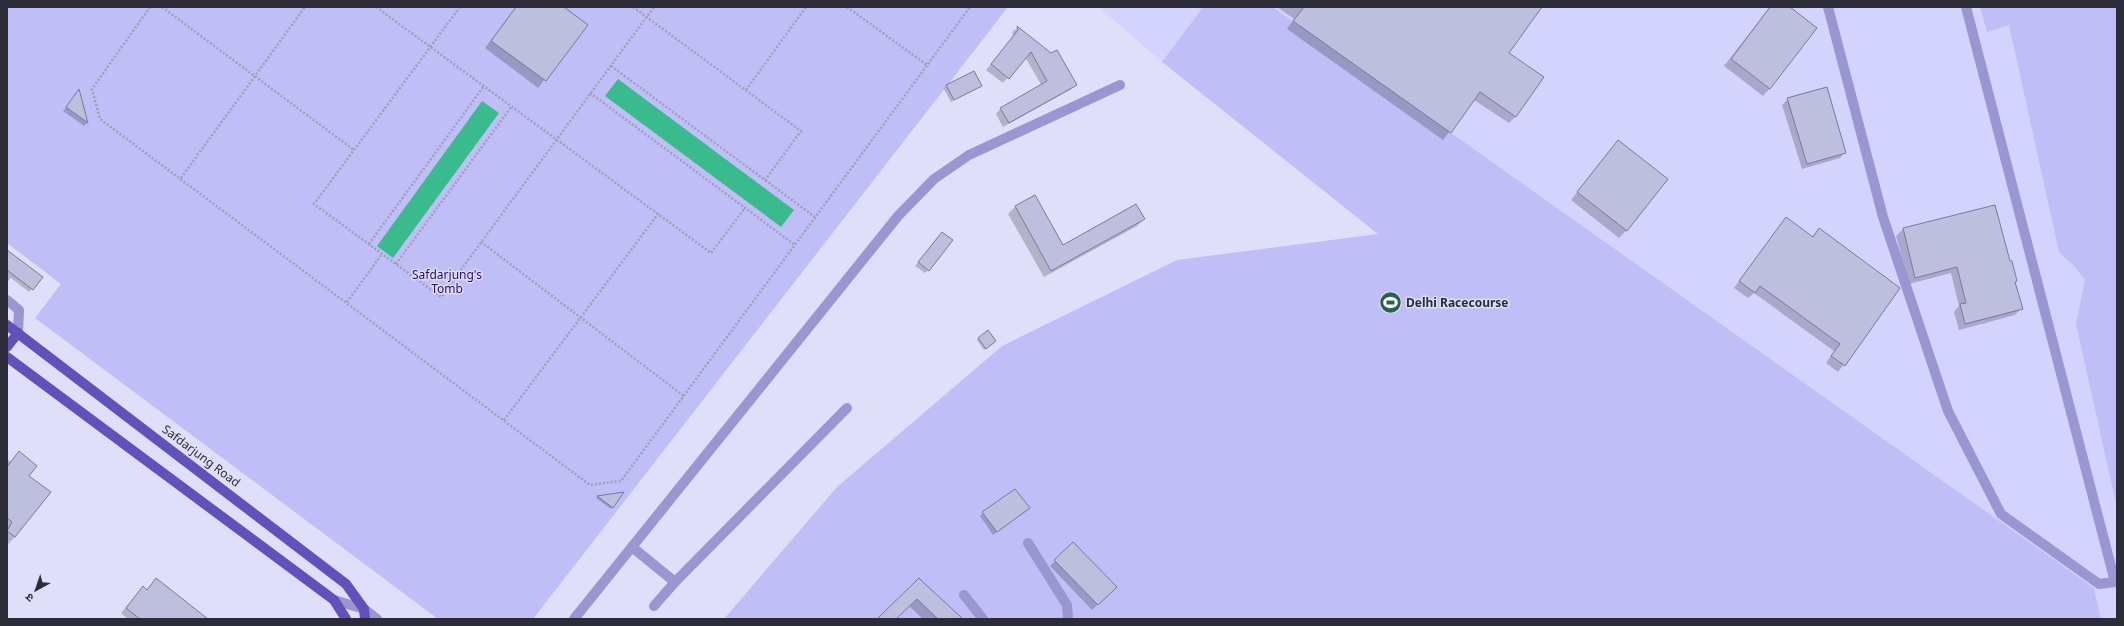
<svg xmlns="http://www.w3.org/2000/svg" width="2124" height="626" font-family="'Noto Sans','Noto Sans Devanagari',sans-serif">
	<rect width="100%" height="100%" fill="#dfdffa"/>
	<g fill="#d4d3fd">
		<path d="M 1099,7 L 1203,7 L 1162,62 Z"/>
		<path d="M 1273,7 L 2117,7 L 2117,619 L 2101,619 L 2093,588 Z"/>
	</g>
	<g fill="#c0bef6">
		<path d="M 7,7 L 1008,7 L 533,619 L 438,619 L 35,318 L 61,284 L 7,243 Z"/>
		<path d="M 1203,7 L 1273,7 L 2094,588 L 2101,619 L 724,619 L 837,487 L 1002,346 L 1177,260 L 1378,234 L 1162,62 Z"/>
		<path d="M 1980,7 L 2117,7 L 2117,508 L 2076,324 L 2085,280 L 2075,267 L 2059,252 L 2009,25 L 1987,32 Z"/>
	</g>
	<g fill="#3abb8e">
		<path d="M 618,79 L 794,210 L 781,227 L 605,96 Z"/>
		<path d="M 482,101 L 499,113 L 393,258 L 377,246 Z"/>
	</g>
	<g fill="#0003">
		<path d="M 516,7 L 563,7 L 587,25 L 538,88 L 485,48 Z"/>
		<path d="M 1277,7 L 1541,7 L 1508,53 L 1516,116 L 1509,123 L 1474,100 L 1443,140 L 1287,29 L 1294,19 Z"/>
		<path d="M 1770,7 L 1788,7 L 1770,88 L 1763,96 L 1724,66 Z"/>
		<path d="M 1017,28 L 1051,54 L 1075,85 L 1070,90 L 1003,127 L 996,114 L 1001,108 L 1042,86 L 1025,57 L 1003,83 L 986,70 L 1013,36 L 1012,32 Z"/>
		<path d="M 947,85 L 981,86 L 951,102 L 944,89 Z"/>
		<path d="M 79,91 L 87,123 L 84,126 L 63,111 Z"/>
		<path d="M 1788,99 L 1845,152 L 1840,158 L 1802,169 L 1782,105 Z"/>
		<path d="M 1618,141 L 1626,231 L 1619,238 L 1571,200 Z"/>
		<path d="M 1034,196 L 1063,246 L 1144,219 L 1137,226 L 1044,277 L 1008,214 L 1015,207 Z"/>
		<path d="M 1995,206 L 2021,308 L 2015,315 L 1959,330 L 1954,312 L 1959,306 L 1951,273 L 1909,284 L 1896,236 L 1903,229 Z"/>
		<path d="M 1786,218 L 1812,237 L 1819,229 L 1899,290 L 1838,372 L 1826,363 L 1834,351 L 1754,293 L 1748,298 L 1734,288 Z"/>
		<path d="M 939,236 L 928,270 L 925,273 L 915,266 Z"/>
		<path d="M 7,255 L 41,278 L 29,292 L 11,278 L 7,282 Z"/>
		<path d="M 988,332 L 994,342 L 984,350 L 977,340 Z"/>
		<path d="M 7,459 L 11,462 L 12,460 L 28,476 L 15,537 L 8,544 Z"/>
		<path d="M 622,493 L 611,509 L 596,498 L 597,497 Z"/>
		<path d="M 1028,508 L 993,535 L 980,516 L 983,513 Z"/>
		<path d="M 1073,544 L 1115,587 L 1092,610 L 1050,566 Z"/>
		<path d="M 919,579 L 962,619 L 923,619 L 909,606 L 895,619 L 879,619 Z"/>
		<path d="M 151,585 L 200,619 L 128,619 L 121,613 L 143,587 L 147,590 Z"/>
	</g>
	<g fill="#bebedf" stroke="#7a7998">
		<path d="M 516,7 L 564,7 L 588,25 L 546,81 L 491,41 Z"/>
		<path d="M 1304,7 L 1542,7 L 1509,53 L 1544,77 L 1516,117 L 1480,92 L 1451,133 L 1293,21 Z"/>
		<path d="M 1770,7 L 1790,7 L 1817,28 L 1770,89 L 1731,59 Z"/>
		<path d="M 1017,26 L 1051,53 L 1057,50 L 1077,85 L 1009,123 L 1000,108 L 1047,81 L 1031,52 L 1009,79 L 991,64 L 1018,30 Z"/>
		<path d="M 974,71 L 982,86 L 954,100 L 946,85 Z"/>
		<path d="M 1827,87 L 1846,153 L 1807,164 L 1787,98 Z"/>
		<path d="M 79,89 L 88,123 L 66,107 Z"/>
		<path d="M 1618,140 L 1668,179 L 1627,231 L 1577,192 Z"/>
		<path d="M 1035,195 L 1063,245 L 1136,204 L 1145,219 L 1051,271 L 1015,206 Z"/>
		<path d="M 1995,205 L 2010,261 L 2012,261 L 2017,281 L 2015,282 L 2023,309 L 1965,324 L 1960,304 L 1966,303 L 1957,267 L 1915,278 L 1903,228 Z"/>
		<path d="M 1786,217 L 1813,237 L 1819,228 L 1900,288 L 1845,366 L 1831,356 L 1840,344 L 1760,286 L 1755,293 L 1739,281 Z"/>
		<path d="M 942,232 L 953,240 L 929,271 L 918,262 Z"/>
		<path d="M 7,250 L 43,277 L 33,290 L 7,270 Z"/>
		<path d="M 988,330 L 996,341 L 986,349 L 978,338 Z"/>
		<path d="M 19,451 L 37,466 L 29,476 L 51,492 L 15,537 L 7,531 L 12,522 L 7,518 L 7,467 Z"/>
		<path d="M 1015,489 L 1030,508 L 997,532 L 982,512 Z"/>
		<path d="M 624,492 L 613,508 L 597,496 Z"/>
		<path d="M 1073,542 L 1117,587 L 1098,605 L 1054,560 Z"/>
		<path d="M 156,578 L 208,619 L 140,619 L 126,608 L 143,586 L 147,590 Z"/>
		<path d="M 919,578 L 924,583 L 963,619 L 938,619 L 917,599 L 896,619 L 877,619 Z"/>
	</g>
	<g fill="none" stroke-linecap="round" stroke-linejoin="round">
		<g stroke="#9f9fb5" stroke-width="2.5" stroke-dasharray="2 2" stroke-linecap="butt">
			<path d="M 150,7 L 92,89 L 100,119 L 590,485 L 621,481 L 970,7"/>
			<path d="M 162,7 L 354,150"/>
			<path d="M 376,7 L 711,253 L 745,208"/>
			<path d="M 460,7 L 314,204 L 441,297 L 654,7"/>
			<path d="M 633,7 L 801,131 L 765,180"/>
			<path d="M 847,7 L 927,65"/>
			<path d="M 611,66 L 815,217"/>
			<path d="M 746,90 L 806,7"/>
			<path d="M 590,93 L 795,245"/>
			<path d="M 181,178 L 305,7"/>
			<path d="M 481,242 L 684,396"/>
			<path d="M 369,244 L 484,86"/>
			<path d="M 396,264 L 512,106"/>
			<path d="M 347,302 L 382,254"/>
			<path d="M 504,420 L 658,214"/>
		</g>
		<g stroke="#9996d1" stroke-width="10">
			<path d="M 1828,7 L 1883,217 L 1948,411 L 2001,514 L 2099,584 L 2115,582 L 1966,7"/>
			<path d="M 7,300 L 19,310 L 18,333"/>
			<path d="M 1028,543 L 1067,605 L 1068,619"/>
			<path d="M 632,547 L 675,582 L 847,408"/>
			<path d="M 964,595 L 983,619"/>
			<path d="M 334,600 L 364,609 L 377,619"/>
			<path d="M 654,606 L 675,582"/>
			<path d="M 574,619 L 898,216 L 934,179 L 969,155 L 1120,85"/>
		</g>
		<g stroke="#6251bb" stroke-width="10">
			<path d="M 7,325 L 346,584 L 364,609 L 365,619"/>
			<path d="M 7,347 L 18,333"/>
			<path d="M 7,357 L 334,600 L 346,619"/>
		</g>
	</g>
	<defs>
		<symbol id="stadium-disc" viewBox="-11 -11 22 22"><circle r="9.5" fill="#27624c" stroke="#dfdffa"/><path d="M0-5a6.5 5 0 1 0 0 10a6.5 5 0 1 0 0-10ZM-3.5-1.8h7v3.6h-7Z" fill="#fff"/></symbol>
	</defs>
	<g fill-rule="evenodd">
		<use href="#stadium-disc" x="1378" y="290" width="25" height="25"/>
	</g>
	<g text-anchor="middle" stroke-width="3" stroke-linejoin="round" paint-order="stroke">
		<g font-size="12" fill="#2c0774" stroke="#dfdffa">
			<text x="447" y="279">Safdarjung's<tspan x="447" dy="14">Tomb</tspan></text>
		</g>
		<g font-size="12" font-weight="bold" fill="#2c2c39" stroke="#dfdffa" text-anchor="start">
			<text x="1406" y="307">Delhi Racecourse</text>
		</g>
		<g font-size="12" fill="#2c2c39" stroke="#dfdffa">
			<text transform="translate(201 456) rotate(37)" y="4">Safdarjung Road</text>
		</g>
	</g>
	<rect width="2124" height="626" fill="none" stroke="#2c2c39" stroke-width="16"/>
	<g transform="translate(36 590) rotate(220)" stroke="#dfdffa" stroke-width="3" paint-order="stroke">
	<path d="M0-3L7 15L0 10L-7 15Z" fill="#2c2c39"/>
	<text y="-6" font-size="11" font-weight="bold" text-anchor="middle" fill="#2c2c39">उ</text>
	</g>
</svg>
